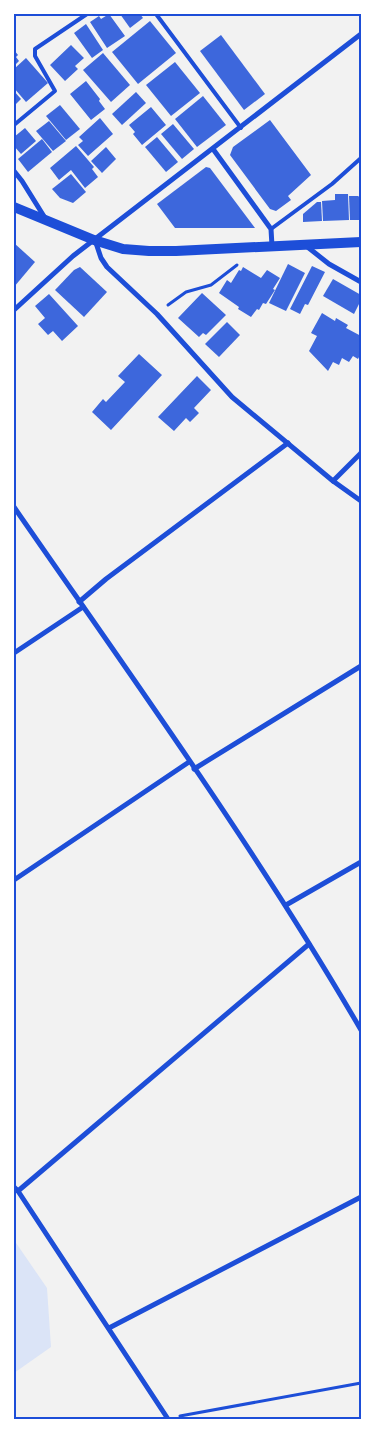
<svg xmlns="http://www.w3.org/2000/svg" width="375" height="1433" font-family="Poppins,sans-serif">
	<rect width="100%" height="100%" fill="#f2f2f2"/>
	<path fill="#dbe4f7" d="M 14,1240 L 47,1288 L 51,1347 L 14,1373 Z"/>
	<g fill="#3d67dc">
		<path d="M 109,14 L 125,36 L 107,48 L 90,22 L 99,16 L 101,19 Z"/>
		<path d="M 120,14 L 140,14 L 143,18 L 130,28 Z"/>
		<path d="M 150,21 L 176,53 L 138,84 L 112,52 Z"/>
		<path d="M 86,24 L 103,50 L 92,58 L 74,33 Z"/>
		<path d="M 221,35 L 265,94 L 244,110 L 200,51 Z"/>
		<path d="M 71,45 L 84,58 L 75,66 L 78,69 L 65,81 L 50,65 Z"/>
		<path d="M 14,50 L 18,55 L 16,57 L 19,61 L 14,66 Z"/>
		<path d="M 103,53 L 130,85 L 111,102 L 83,70 Z"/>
		<path d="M 26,58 L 48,83 L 26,102 L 14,88 L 14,69 Z"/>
		<path d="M 175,62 L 200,93 L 171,116 L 146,85 Z"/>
		<path d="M 86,81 L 100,99 L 99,101 L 105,109 L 91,120 L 70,94 Z"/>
		<path d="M 14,91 L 21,99 L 14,106 Z"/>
		<path d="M 136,92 L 146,103 L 122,125 L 112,114 Z"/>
		<path d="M 203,96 L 226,125 L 197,147 L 175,119 Z"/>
		<path d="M 60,105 L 80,129 L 66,140 L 46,116 Z"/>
		<path d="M 151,107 L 166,125 L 142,145 L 133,134 L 135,132 L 129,125 Z"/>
		<path d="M 100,118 L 113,134 L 88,156 L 78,145 L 83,141 L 79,137 Z"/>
		<path d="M 270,120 L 311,175 L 288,196 L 291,200 L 276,211 L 270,209 L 230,155 L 233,147 Z"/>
		<path d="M 49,121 L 66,141 L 53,151 L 36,131 Z"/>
		<path d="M 173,124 L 194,149 L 182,159 L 161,134 Z"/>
		<path d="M 25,128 L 36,141 L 21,154 L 14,146 L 14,137 Z"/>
		<path d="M 157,137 L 178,162 L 166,172 L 145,147 Z"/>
		<path d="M 42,139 L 52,152 L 28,172 L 18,159 Z"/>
		<path d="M 76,146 L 94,167 L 92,169 L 98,177 L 85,188 L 71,170 L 59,180 L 50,168 Z"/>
		<path d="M 106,147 L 116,159 L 102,173 L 91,161 Z"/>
		<path d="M 206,167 L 210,168 L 255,228 L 175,228 L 157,204 Z"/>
		<path d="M 71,174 L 86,192 L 73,203 L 60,198 L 52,189 Z"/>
		<path d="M 335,194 L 348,194 L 349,220 L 323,221 L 322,201 L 335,200 Z"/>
		<path d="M 349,196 L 358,196 L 361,198 L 361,220 L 350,220 Z"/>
		<path d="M 317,202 L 321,202 L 322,221 L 303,222 L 303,214 Z"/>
		<path d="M 14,243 L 35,262 L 14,287 Z"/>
		<path d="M 288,264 L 305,273 L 286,311 L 269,303 Z"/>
		<path d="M 312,266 L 325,272 L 308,305 L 305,304 L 300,314 L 290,309 Z"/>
		<path d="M 80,267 L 107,292 L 84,317 L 55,290 L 74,270 Z"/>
		<path d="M 243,267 L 261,278 L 267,270 L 280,278 L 273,289 L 275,290 L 266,304 L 263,303 L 259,310 L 257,309 L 251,317 L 238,309 L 239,307 L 219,293 L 227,280 L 231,283 L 239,270 L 241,271 Z"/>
		<path d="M 333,279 L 361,295 L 361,300 L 354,314 L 323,296 Z"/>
		<path d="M 202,293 L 226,315 L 206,335 L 203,333 L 199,337 L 178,318 Z"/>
		<path d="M 49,294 L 78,326 L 62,341 L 53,331 L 48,335 L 38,324 L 45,318 L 35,306 Z"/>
		<path d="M 322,313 L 335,321 L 336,318 L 348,325 L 346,328 L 361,336 L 361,353 L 358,359 L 353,356 L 349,362 L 342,358 L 339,365 L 333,362 L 328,371 L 309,351 L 317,336 L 311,333 Z"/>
		<path d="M 227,322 L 240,335 L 219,357 L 205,344 Z"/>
		<path d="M 139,354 L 162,375 L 111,430 L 92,412 L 103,399 L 106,402 L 125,382 L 118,376 Z"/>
		<path d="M 197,376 L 211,390 L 194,408 L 199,413 L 190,422 L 186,418 L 174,431 L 158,417 Z"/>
	</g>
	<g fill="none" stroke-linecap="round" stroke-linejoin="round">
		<g stroke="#1d4ed8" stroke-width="3">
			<path d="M 168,305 L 186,292 L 211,285 L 237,265"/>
			<path d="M 180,1416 L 361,1383"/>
		</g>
		<g stroke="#1d4ed8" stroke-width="4">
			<path d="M 156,14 L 241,128"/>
			<path d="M 14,125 L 55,91 L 35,56 L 35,49 L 87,14"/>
			<path d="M 271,229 L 332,184 L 361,158"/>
		</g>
		<g stroke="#1d4ed8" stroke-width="5">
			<path d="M 213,149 L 271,229 L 272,246"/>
			<path d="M 14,171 L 22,181 L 45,218"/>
			<path d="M 95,240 L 101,258 L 107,267 L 157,314 L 232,397 L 333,481 L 361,501"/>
			<path d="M 305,245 L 329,264 L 361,282"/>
			<path d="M 14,310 L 73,256 L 361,34"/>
			<path d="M 333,481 L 361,453"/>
			<path d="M 14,507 C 133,679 256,849 361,1030"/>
			<path d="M 79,602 L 106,579 L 288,443"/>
			<path d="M 14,653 L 83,607"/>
			<path d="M 194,769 L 361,666"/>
			<path d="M 14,880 L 189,762"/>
			<path d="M 286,905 L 361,862"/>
			<path d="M 14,1187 L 18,1191 L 168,1419"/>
			<path d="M 18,1191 L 309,944"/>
			<path d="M 109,1328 L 361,1197"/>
		</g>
		<path stroke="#1d4ed8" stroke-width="10" d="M 14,207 L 94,240 L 123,249 L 149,251 L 176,251 L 361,242"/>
	</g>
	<rect width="375" height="1433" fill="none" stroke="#ffffff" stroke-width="30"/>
	<rect x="15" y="15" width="345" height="1403" fill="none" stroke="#1d4ed8" stroke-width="2"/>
</svg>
